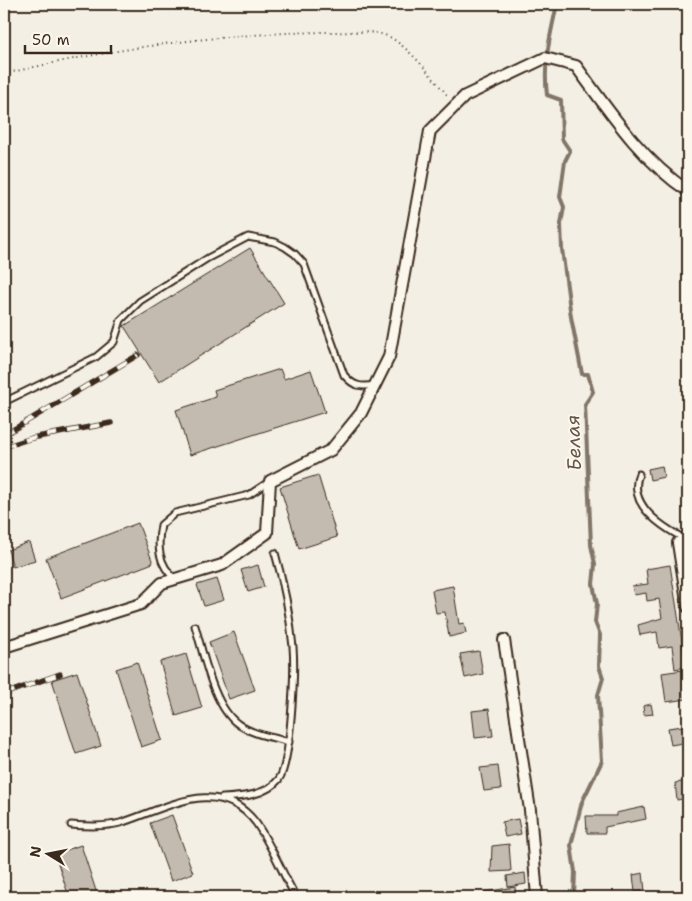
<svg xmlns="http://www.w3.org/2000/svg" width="692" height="901" font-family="'Shantell Sans',sans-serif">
	<rect width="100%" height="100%" fill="#f3efe4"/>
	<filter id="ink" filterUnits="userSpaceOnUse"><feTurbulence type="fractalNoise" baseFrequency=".02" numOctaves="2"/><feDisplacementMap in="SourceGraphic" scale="10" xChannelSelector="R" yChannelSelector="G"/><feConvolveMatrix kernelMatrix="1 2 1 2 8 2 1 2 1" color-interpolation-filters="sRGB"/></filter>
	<g filter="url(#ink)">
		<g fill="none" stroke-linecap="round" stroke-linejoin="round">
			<path stroke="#817468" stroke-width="4" d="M 557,4 C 550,37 543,62 547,95 L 561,100 L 562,139 L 570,151 L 565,161 L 560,197 L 564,207 L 561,224 L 562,249 L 571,317 L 582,374 L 588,374 L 593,392 L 585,404 L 591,545 L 595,564 L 593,584 L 597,604 L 595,622 L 600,635 L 599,666 L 603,678 L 598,695 L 602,761 L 582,802 L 571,845 L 575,872 L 574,896 L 577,897"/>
		</g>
		<g fill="#c3bbb0" stroke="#3b2a1e">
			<path d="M 250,248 L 284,303 L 159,382 L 124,326 Z"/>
			<path d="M 280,369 L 284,379 L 311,370 L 325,412 L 190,455 L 176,410 L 216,397 L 214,390 Z"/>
			<path d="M 662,466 L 664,477 L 650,480 L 648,469 Z"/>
			<path d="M 318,475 L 337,537 L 299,549 L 280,487 Z"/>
			<path d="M 138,523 L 153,563 L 61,598 L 46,558 Z"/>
			<path d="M 29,542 L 35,560 L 13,567 L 8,550 Z"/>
			<path d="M 258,565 L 264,587 L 248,592 L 241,570 Z"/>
			<path d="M 670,565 L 686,667 L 675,669 L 672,646 L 659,648 L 657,632 L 640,635 L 638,625 L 662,618 L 659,599 L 647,601 L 646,593 L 634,595 L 632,586 L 648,584 L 646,569 Z"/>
			<path d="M 217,579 L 224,600 L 204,606 L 197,585 Z"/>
			<path d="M 453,586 L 459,624 L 464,623 L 466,633 L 449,637 L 445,612 L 436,613 L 432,590 Z"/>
			<path d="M 234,632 L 255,690 L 229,699 L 209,642 Z"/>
			<path d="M 479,651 L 483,674 L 465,678 L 460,654 Z"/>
			<path d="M 186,654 L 202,708 L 176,716 L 160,662 Z"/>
			<path d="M 137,662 L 162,740 L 141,747 L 116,669 Z"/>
			<path d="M 683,670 L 687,699 L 666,702 L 662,673 Z"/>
			<path d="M 77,672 L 101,746 L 76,754 L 52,680 Z"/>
			<path d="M 651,704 L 653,714 L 644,715 L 643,706 Z"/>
			<path d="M 489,709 L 493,736 L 475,738 L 472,711 Z"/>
			<path d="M 683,726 L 684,733 L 688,733 L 688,742 L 671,745 L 668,728 Z"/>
			<path d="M 498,766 L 501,789 L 484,791 L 480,768 Z"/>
			<path d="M 688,781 L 688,798 L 677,800 L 675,783 Z"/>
			<path d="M 644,807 L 646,819 L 605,827 L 605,833 L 587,833 L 586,816 L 616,816 L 616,813 Z"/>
			<path d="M 172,815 L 193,873 L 171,881 L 150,823 Z"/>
			<path d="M 518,819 L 521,834 L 505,837 L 502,822 Z"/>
			<path d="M 509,844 L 511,871 L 491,872 L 492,846 Z"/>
			<path d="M 81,845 L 98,897 L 69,897 L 55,854 Z"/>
			<path d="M 525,873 L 526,884 L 508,887 L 507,876 Z"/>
			<path d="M 643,873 L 645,891 L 635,892 L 633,875 Z"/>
			<path d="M 515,887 L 516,897 L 484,897 L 484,892 Z"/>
		</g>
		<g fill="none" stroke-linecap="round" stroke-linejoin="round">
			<defs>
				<g id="lane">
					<path d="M 4,402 L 96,357 L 114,342 L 121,320 L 140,301 L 208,258 L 248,237 L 275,242 L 285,247 L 295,254 L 304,264 L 344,375 C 354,387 361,387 375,385"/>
					<path d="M 639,474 C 627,504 660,526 685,539"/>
					<path d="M 175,579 C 158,564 157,546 161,525 L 175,513 L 249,495 L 270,481"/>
					<path d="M 195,626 C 204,655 213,706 238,724 C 253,735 273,737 289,742"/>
					<path d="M 222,798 C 241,797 266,796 279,779 C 291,762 295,671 293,647 C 290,616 284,584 275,553"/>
					<path d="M 71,825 C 87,826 104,827 120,823 C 165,809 219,774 256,823 C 272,846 282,873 296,897"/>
				</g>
				<g id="street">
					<path d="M 688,537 L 678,543 L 688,607"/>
					<path d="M 504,640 L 530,810 L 537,897"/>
					<path d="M 4,647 L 141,604 L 162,583 L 222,565 L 267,533 L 270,481 L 331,450 L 361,413 L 389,357 L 430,131 L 465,96 L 545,58 L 576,66 C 609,111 641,160 688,191"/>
				</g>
			</defs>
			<use href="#lane" stroke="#3b2a1e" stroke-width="9"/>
			<use href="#street" stroke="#3b2a1e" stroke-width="14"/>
			<path stroke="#3b2a1e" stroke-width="2" stroke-dasharray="1 4" stroke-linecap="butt" d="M 4,74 C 113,48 226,32 337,32 C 354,33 378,29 393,39 C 414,53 432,77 448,96"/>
			<use href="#lane" stroke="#fbf7ec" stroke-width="5"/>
			<use href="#street" stroke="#fbf7ec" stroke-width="10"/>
			<defs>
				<g id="rail">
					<path d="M 4,435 L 138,355"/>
					<path d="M 4,447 L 32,438 L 111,423"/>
					<path d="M 4,694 L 60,674"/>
				</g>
			</defs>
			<use href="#rail" stroke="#3b2a1e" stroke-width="5.5"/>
			<use href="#rail" stroke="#fbf7ec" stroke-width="4" stroke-dasharray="11" stroke-linecap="butt"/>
		</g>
	</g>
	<g text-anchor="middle" stroke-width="4" stroke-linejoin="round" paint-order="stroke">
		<g font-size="19" font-style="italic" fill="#645549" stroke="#fbf7ec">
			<text transform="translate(573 443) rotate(-92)" y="7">Белая</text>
		</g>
	</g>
	<rect width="692" height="901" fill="none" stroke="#fbf7ec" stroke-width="20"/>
	<rect x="10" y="10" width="672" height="881" fill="none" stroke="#3b2a1e" stroke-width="2" filter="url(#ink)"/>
	<g transform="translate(48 854) rotate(280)" stroke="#fbf7ec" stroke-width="4" paint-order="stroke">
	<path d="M0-4L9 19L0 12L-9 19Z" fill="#3b2a1e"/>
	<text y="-8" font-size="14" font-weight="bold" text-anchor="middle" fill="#3b2a1e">N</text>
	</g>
	<path d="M25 45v8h86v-8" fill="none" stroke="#3b2a1e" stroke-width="2.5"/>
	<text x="32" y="45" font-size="15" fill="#3b2a1e" stroke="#fbf7ec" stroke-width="4" paint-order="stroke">50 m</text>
</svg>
